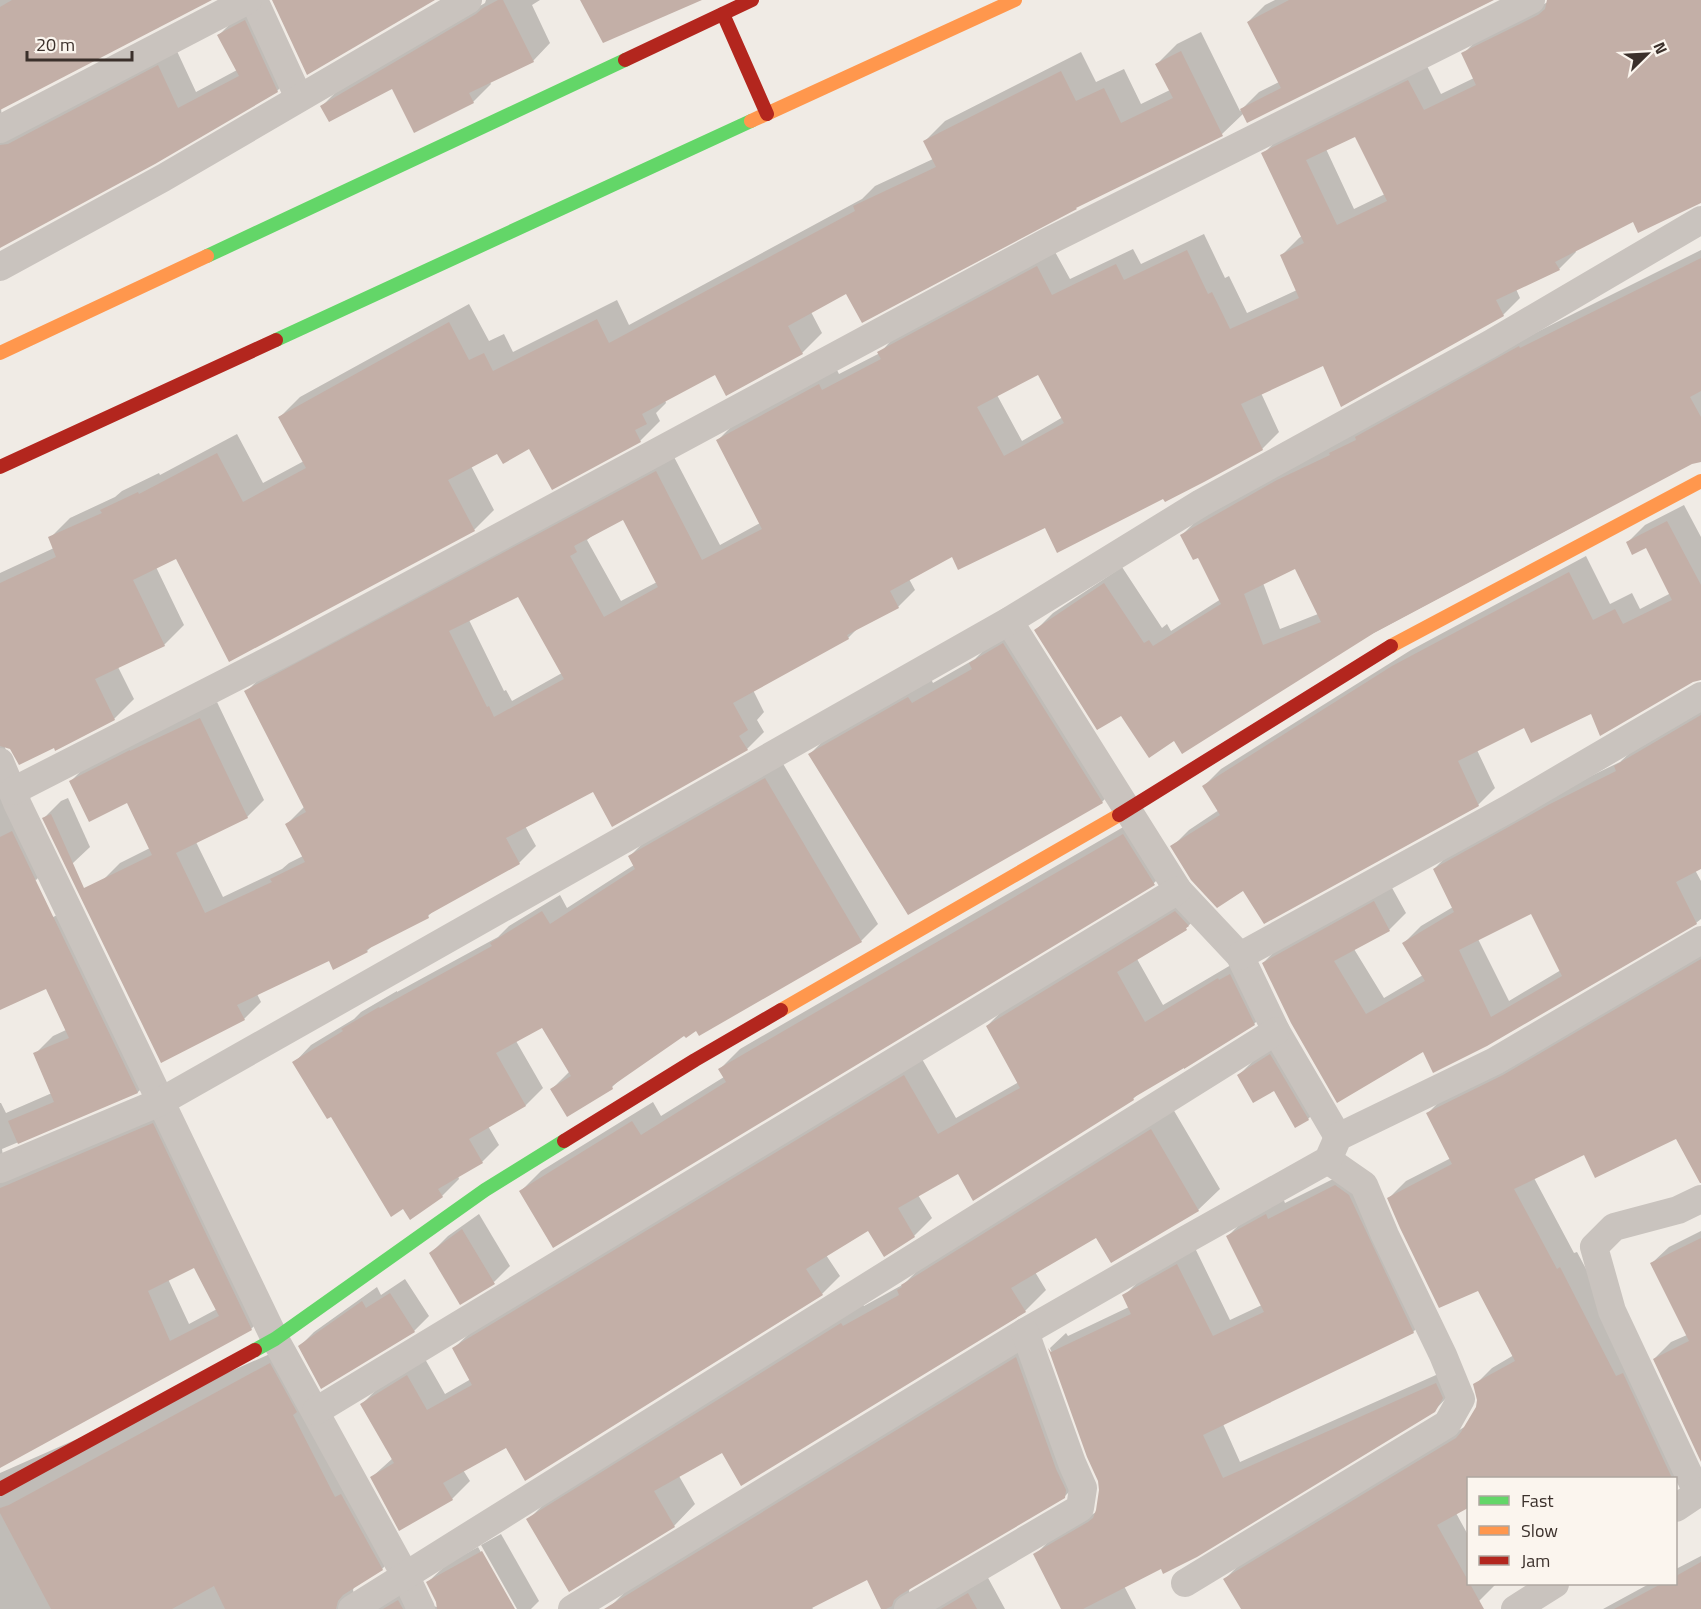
<svg xmlns="http://www.w3.org/2000/svg" width="1701" height="1609" font-family="'Titillium Web',sans-serif">
	<rect width="100%" height="100%" fill="#f0ebe5"/>
	<g fill="#0003" fill-rule="evenodd">
		<path d="M 0,0 L 209,0 L 1,108 L 2,118 L 176,49 L 196,92 L 237,70 L 219,35 L 237,17 L 263,4 L 295,73 L 277,91 L 0,245 Z"/>
		<path d="M 486,0 L 540,0 L 532,5 L 550,43 L 533,61 L 490,82 L 491,84 L 473,102 L 393,87 L 322,106 L 340,88 L 485,3 Z"/>
		<path d="M 1275,0 L 1491,0 L 1244,113 L 1222,134 L 847,292 L 811,312 L 822,333 L 802,353 L 715,373 L 665,400 L 666,403 L 656,413 L 660,421 L 640,441 L 529,447 L 497,452 L 471,466 L 494,510 L 474,530 L 177,557 L 156,567 L 184,625 L 164,645 L 118,667 L 134,699 L 114,719 L 54,746 L 11,748 L 4,745 L 22,791 L 56,860 L 36,880 L 0,869 L 0,573 L 54,548 L 50,538 L 70,518 L 115,497 L 122,491 L 159,473 L 160,475 L 237,434 L 263,483 L 304,461 L 280,417 L 300,397 L 469,304 L 489,341 L 504,334 L 513,352 L 617,300 L 629,325 L 862,199 L 875,186 L 933,159 L 925,141 L 945,121 L 1081,52 L 1096,82 L 1124,69 L 1141,104 L 1170,90 L 1157,64 L 1177,44 L 1201,32 L 1240,111 L 1259,92 L 1279,82 L 1248,22 L 1265,5 Z"/>
		<path d="M 1549,0 L 1701,0 L 1701,202 L 1634,220 L 1575,250 L 1576,252 L 1559,269 L 1516,289 L 1520,298 L 1503,315 L 1324,364 L 1261,393 L 1279,432 L 1262,449 L 1164,497 L 1046,526 L 952,555 L 909,579 L 915,590 L 898,607 L 859,627 L 848,638 L 753,690 L 764,712 L 757,720 L 764,732 L 747,749 L 593,790 L 525,826 L 536,846 L 519,863 L 434,910 L 428,916 L 374,944 L 367,951 L 330,959 L 257,994 L 261,1002 L 244,1019 L 103,880 L 120,863 L 150,848 L 128,801 L 71,781 L 88,764 L 217,702 L 264,800 L 247,817 L 196,842 L 223,897 L 282,869 L 289,863 L 303,856 L 287,824 L 305,806 L 246,692 L 263,675 L 673,455 L 720,545 L 760,523 L 718,440 L 735,423 L 836,368 L 839,374 L 880,353 L 896,335 L 1054,250 L 1070,279 L 1133,249 L 1141,264 L 1204,234 L 1225,278 L 1229,276 L 1247,313 L 1297,290 L 1282,255 L 1299,238 L 1302,236 L 1263,154 L 1280,137 L 1426,64 L 1441,94 L 1474,78 L 1463,54 L 1480,37 L 1548,2 ZM 1356,135 L 1385,194 L 1354,209 L 1326,149 ZM 1038,373 L 1063,417 L 1022,441 L 997,395 ZM 624,518 L 657,582 L 621,601 L 587,540 L 593,535 ZM 519,595 L 562,673 L 512,701 L 506,690 L 504,691 L 469,620 Z"/>
		<path d="M 1701,250 L 1701,461 L 1692,463 L 1175,739 L 1122,714 L 1036,630 L 1053,613 L 1122,567 L 1162,628 L 1167,624 L 1171,631 L 1221,599 L 1199,556 L 1182,535 L 1199,518 L 1537,332 ZM 1296,567 L 1318,614 L 1280,629 L 1263,583 Z"/>
		<path d="M 1684,505 L 1701,537 L 1701,678 L 1591,712 L 1525,726 L 1477,750 L 1495,788 L 1478,805 L 1243,889 L 1172,847 L 1189,830 L 1219,810 L 1204,786 L 1221,769 L 1411,650 L 1586,556 L 1610,604 L 1632,593 L 1640,609 L 1671,593 L 1647,546 L 1628,542 L 1645,525 Z"/>
		<path d="M 1025,623 L 1123,780 L 1102,802 L 810,754 L 831,733 L 930,677 L 933,683 L 975,659 L 992,642 Z"/>
		<path d="M 1701,709 L 1701,867 L 1695,870 L 1701,881 L 1701,919 L 1696,923 L 1423,1050 L 1263,963 L 1280,946 L 1391,886 L 1406,913 L 1389,930 L 1354,949 L 1384,998 L 1423,975 L 1404,943 L 1421,926 L 1453,907 L 1434,869 L 1451,852 L 1568,787 L 1620,762 L 1633,750 ZM 1532,912 L 1561,970 L 1509,1001 L 1478,939 Z"/>
		<path d="M 782,762 L 878,924 L 861,941 L 685,1034 L 625,1075 L 612,1087 L 552,1089 L 570,1071 L 542,1026 L 516,1041 L 543,1088 L 526,1105 L 488,1126 L 499,1145 L 482,1162 L 458,1176 L 459,1179 L 442,1196 L 331,1115 L 294,1063 L 311,1045 L 354,1019 L 361,1012 L 397,991 L 397,992 L 498,937 L 509,926 L 560,895 L 567,908 L 634,865 L 630,856 L 647,839 Z"/>
		<path d="M 68,798 L 90,847 L 73,863 L 67,866 L 44,818 L 61,801 Z"/>
		<path d="M 1144,815 L 1174,863 L 1154,883 L 554,1246 L 521,1191 L 541,1171 L 653,1102 L 661,1116 L 724,1077 L 720,1069 L 740,1049 Z"/>
		<path d="M 1194,894 L 1204,911 L 1186,928 L 1137,959 L 1163,1005 L 1236,962 L 1272,1006 L 1254,1024 L 1141,1091 L 1133,1099 L 958,1172 L 918,1195 L 932,1218 L 914,1236 L 884,1255 L 868,1229 L 826,1255 L 840,1276 L 822,1294 L 507,1446 L 463,1470 L 470,1481 L 452,1499 L 372,1477 L 393,1458 L 362,1404 L 380,1386 L 425,1359 L 445,1394 L 471,1379 L 454,1348 L 472,1331 L 922,1059 L 956,1118 L 1019,1082 L 987,1026 L 1005,1008 Z"/>
		<path d="M 75,906 L 156,1074 L 138,1092 L 2,1149 L 3,1157 L 171,1106 L 270,1310 L 251,1329 L 0,1466 L 0,1103 L 1,1103 L 6,1113 L 52,1093 L 35,1054 L 53,1036 L 66,1030 L 47,987 L 0,1008 L 0,944 ZM 195,1266 L 217,1309 L 189,1324 L 168,1279 Z"/>
		<path d="M 1701,953 L 1701,1140 L 1677,1137 L 1585,1153 L 1534,1178 L 1574,1253 L 1577,1252 L 1692,1467 L 1676,1484 L 1676,1478 L 1468,1478 L 1468,1506 L 1456,1513 L 1468,1535 L 1468,1584 L 1496,1584 L 1479,1601 L 1465,1609 L 1243,1609 L 1225,1579 L 1242,1562 L 1466,1426 L 1477,1407 L 1479,1399 L 1475,1385 L 1492,1368 L 1514,1355 L 1479,1289 L 1389,1198 L 1406,1181 L 1451,1158 L 1428,1113 L 1445,1096 Z"/>
		<path d="M 1287,1039 L 1325,1102 L 1308,1119 L 1274,1089 L 1239,1075 L 1255,1059 Z"/>
		<path d="M 1173,1109 L 1220,1189 L 1198,1210 L 1097,1236 L 1035,1272 L 1046,1290 L 1025,1311 L 723,1451 L 679,1476 L 695,1504 L 674,1526 L 528,1520 L 550,1498 L 862,1303 L 864,1306 L 904,1284 L 924,1264 Z"/>
		<path d="M 1353,1169 L 1430,1315 L 1413,1332 L 1223,1424 L 1240,1462 L 1454,1367 L 1451,1393 L 1434,1411 L 1162,1567 L 1124,1586 L 1136,1609 L 1063,1609 L 1035,1555 L 1052,1538 L 1098,1511 L 1100,1481 L 1089,1456 L 1050,1348 L 1066,1333 L 1068,1336 L 1129,1307 L 1124,1296 L 1141,1279 L 1195,1248 L 1230,1320 L 1262,1305 L 1228,1236 L 1245,1219 L 1283,1198 L 1285,1203 Z"/>
		<path d="M 479,1214 L 510,1266 L 494,1282 L 431,1253 L 448,1236 Z"/>
		<path d="M 1701,1231 L 1701,1458 L 1654,1359 L 1671,1342 L 1687,1335 L 1652,1263 L 1669,1247 Z"/>
		<path d="M 405,1279 L 429,1316 L 414,1331 L 322,1387 L 300,1346 L 314,1332 L 377,1287 L 381,1295 Z"/>
		<path d="M 1035,1340 L 1083,1478 L 1064,1497 L 910,1587 L 909,1591 L 912,1599 L 987,1576 L 1005,1609 L 882,1609 L 867,1578 L 811,1606 L 813,1609 L 612,1609 L 611,1606 L 629,1588 Z"/>
		<path d="M 288,1346 L 401,1550 L 382,1569 L 354,1587 L 353,1590 L 356,1600 L 417,1582 L 429,1604 L 439,1608 L 428,1582 L 447,1564 L 478,1547 L 513,1609 L 0,1609 L 0,1473 Z"/>
		<path d="M 501,1534 L 539,1601 L 531,1609 L 517,1609 L 481,1545 Z"/>
		<path d="M 1701,1556 L 1701,1609 L 1603,1609 L 1649,1584 L 1676,1584 L 1676,1569 Z"/>
	</g>
	<g fill="#c3afa7" fill-rule="evenodd">
		<path d="M 12,0 L 212,0 L 0,110 L 0,7 Z"/>
		<path d="M 272,0 L 435,0 L 307,75 Z"/>
		<path d="M 498,0 L 503,0 L 534,62 L 469,93 L 474,103 L 414,133 L 392,89 L 329,122 L 320,106 L 476,14 L 483,8 Z"/>
		<path d="M 580,0 L 702,0 L 603,43 Z"/>
		<path d="M 1289,0 L 1494,0 L 1247,123 L 1240,109 L 1281,88 L 1247,22 Z"/>
		<path d="M 1547,0 L 1701,0 L 1701,203 L 1638,233 L 1633,222 L 1555,262 L 1560,270 L 1496,300 L 1504,316 L 1341,407 L 1323,366 L 1241,404 L 1263,450 L 1204,482 L 1165,502 L 1163,499 L 1057,553 L 1045,528 L 958,570 L 952,557 L 890,591 L 899,608 L 847,635 L 849,639 L 733,703 L 748,730 L 739,736 L 748,750 L 612,827 L 593,792 L 506,838 L 520,864 L 428,915 L 429,918 L 366,950 L 368,952 L 333,970 L 329,961 L 237,1005 L 245,1020 L 161,1063 L 42,818 L 51,814 L 84,888 L 152,855 L 127,803 L 89,822 L 69,781 L 130,750 L 130,751 L 200,718 L 248,818 L 176,853 L 205,913 L 272,882 L 270,879 L 305,862 L 285,824 L 306,812 L 244,691 L 656,471 L 702,560 L 762,529 L 716,440 L 819,384 L 822,390 L 881,359 L 877,352 L 1037,266 L 1052,295 L 1116,264 L 1124,280 L 1187,250 L 1208,294 L 1212,292 L 1230,329 L 1299,298 L 1280,255 L 1304,243 L 1261,153 L 1408,80 L 1424,110 L 1476,85 L 1461,53 L 1538,15 L 1545,9 ZM 1355,137 L 1387,201 L 1337,225 L 1306,160 ZM 1038,375 L 1064,423 L 1004,456 L 977,407 ZM 623,520 L 658,587 L 604,617 L 570,556 L 577,552 L 574,546 ZM 518,597 L 564,679 L 494,717 L 489,706 L 487,707 L 449,631 Z"/>
		<path d="M 245,20 L 278,92 L 155,164 L 0,248 L 0,145 L 8,144 L 158,65 L 178,108 L 239,76 L 217,35 Z"/>
		<path d="M 1181,51 L 1223,136 L 1076,208 L 1077,209 L 862,323 L 846,294 L 788,326 L 803,354 L 726,396 L 715,375 L 642,414 L 647,424 L 635,430 L 641,442 L 552,490 L 529,449 L 503,464 L 497,454 L 448,480 L 475,531 L 229,662 L 176,559 L 133,580 L 165,646 L 95,679 L 115,720 L 55,751 L 54,748 L 19,765 L 10,749 L 0,746 L 0,583 L 56,557 L 48,537 L 102,513 L 100,510 L 138,492 L 139,494 L 217,453 L 243,502 L 306,468 L 278,417 L 449,322 L 469,360 L 484,353 L 493,371 L 597,319 L 609,343 L 855,211 L 853,206 L 936,167 L 923,141 L 1061,71 L 1076,101 L 1104,88 L 1121,123 L 1173,98 L 1155,64 Z"/>
		<path d="M 1701,258 L 1701,391 L 1690,397 L 1701,417 L 1701,462 L 1692,464 L 1374,633 L 1182,754 L 1174,741 L 1149,758 L 1121,716 L 1097,730 L 1034,630 L 1104,583 L 1144,643 L 1149,640 L 1153,646 L 1221,604 L 1198,558 L 1193,560 L 1180,535 L 1277,480 L 1330,455 L 1329,453 L 1356,440 L 1355,437 L 1519,346 L 1520,348 ZM 1295,569 L 1321,622 L 1263,645 L 1244,594 Z"/>
		<path d="M 1667,521 L 1701,585 L 1701,680 L 1693,682 L 1600,736 L 1591,714 L 1531,743 L 1524,728 L 1458,761 L 1479,806 L 1264,924 L 1243,891 L 1217,908 L 1191,880 L 1170,846 L 1220,815 L 1202,786 L 1392,666 L 1569,572 L 1593,620 L 1615,609 L 1623,624 L 1672,600 L 1646,548 L 1632,555 L 1626,542 Z"/>
		<path d="M 1003,643 L 1103,803 L 908,915 L 808,754 L 908,697 L 912,703 L 972,669 L 969,663 Z"/>
		<path d="M 1701,715 L 1701,869 L 1676,882 L 1697,924 L 1487,1046 L 1433,1073 L 1423,1052 L 1337,1103 L 1291,1023 L 1262,963 L 1374,901 L 1390,931 L 1334,961 L 1366,1014 L 1425,981 L 1402,943 L 1454,912 L 1433,869 L 1550,804 L 1616,771 L 1614,766 ZM 1531,914 L 1562,976 L 1491,1017 L 1459,950 Z"/>
		<path d="M 765,778 L 862,942 L 699,1036 L 696,1031 L 686,1038 L 684,1036 L 612,1086 L 613,1089 L 567,1117 L 550,1089 L 571,1076 L 542,1028 L 496,1053 L 526,1106 L 469,1139 L 483,1163 L 438,1189 L 443,1197 L 410,1220 L 403,1209 L 391,1217 L 331,1117 L 327,1119 L 292,1062 L 343,1031 L 341,1029 L 379,1007 L 380,1008 L 492,946 L 490,943 L 542,911 L 550,924 L 635,869 L 628,856 Z"/>
		<path d="M 12,831 L 138,1093 L 18,1144 L 8,1121 L 54,1102 L 33,1053 L 69,1038 L 46,989 L 0,1010 L 0,837 Z"/>
		<path d="M 1123,834 L 1155,885 L 553,1248 L 519,1191 L 632,1121 L 641,1135 L 726,1082 L 718,1069 Z"/>
		<path d="M 1175,911 L 1189,926 L 1186,928 L 1187,930 L 1117,972 L 1145,1022 L 1218,978 L 1219,980 L 1230,974 L 1255,1025 L 1184,1069 L 1184,1068 L 1133,1098 L 1134,1100 L 973,1201 L 958,1174 L 898,1208 L 915,1237 L 884,1257 L 868,1231 L 806,1269 L 823,1295 L 525,1481 L 506,1448 L 443,1483 L 453,1500 L 399,1531 L 370,1477 L 394,1463 L 360,1404 L 407,1375 L 427,1410 L 472,1385 L 452,1348 L 904,1075 L 938,1134 L 1020,1088 L 986,1026 Z"/>
		<path d="M 1701,959 L 1701,1183 L 1700,1183 L 1676,1139 L 1595,1178 L 1584,1155 L 1514,1189 L 1557,1269 L 1560,1267 L 1616,1376 L 1623,1373 L 1672,1478 L 1468,1479 L 1468,1508 L 1437,1525 L 1484,1609 L 1241,1609 L 1223,1579 L 1456,1438 L 1461,1432 L 1476,1407 L 1477,1400 L 1473,1384 L 1515,1361 L 1478,1291 L 1439,1308 L 1400,1228 L 1387,1198 L 1452,1164 L 1426,1113 L 1503,1075 Z"/>
		<path d="M 1270,1054 L 1309,1120 L 1295,1128 L 1274,1091 L 1253,1103 L 1237,1075 Z"/>
		<path d="M 153,1123 L 252,1330 L 0,1468 L 0,1188 ZM 194,1268 L 219,1316 L 170,1341 L 148,1291 Z"/>
		<path d="M 1151,1129 L 1199,1211 L 1111,1263 L 1096,1238 L 1011,1288 L 1026,1312 L 741,1486 L 722,1453 L 654,1491 L 675,1527 L 569,1592 L 526,1519 L 841,1323 L 843,1326 L 899,1295 L 897,1290 L 902,1287 L 901,1285 Z"/>
		<path d="M 1335,1185 L 1349,1195 L 1414,1333 L 1203,1435 L 1223,1478 L 1436,1383 L 1443,1398 L 1435,1412 L 1197,1557 L 1163,1574 L 1161,1569 L 1083,1609 L 1061,1609 L 1033,1554 L 1088,1522 L 1093,1518 L 1096,1510 L 1099,1490 L 1098,1481 L 1087,1457 L 1048,1348 L 1051,1352 L 1131,1314 L 1122,1295 L 1177,1264 L 1213,1336 L 1264,1312 L 1226,1236 L 1266,1214 L 1268,1219 Z"/>
		<path d="M 462,1229 L 495,1284 L 460,1305 L 429,1253 Z"/>
		<path d="M 1701,1238 L 1701,1462 L 1653,1359 L 1689,1341 L 1650,1263 Z"/>
		<path d="M 390,1293 L 415,1332 L 321,1389 L 298,1346 L 362,1301 L 366,1308 Z"/>
		<path d="M 1016,1357 L 1056,1469 L 1066,1490 L 1065,1498 L 900,1595 L 894,1600 L 892,1606 L 886,1609 L 881,1609 L 867,1580 L 810,1609 L 604,1609 Z"/>
		<path d="M 270,1363 L 297,1412 L 293,1415 L 335,1497 L 341,1494 L 383,1570 L 343,1595 L 338,1601 L 336,1609 L 225,1609 L 214,1586 L 172,1609 L 51,1609 L 0,1513 L 0,1508 L 9,1505 Z"/>
		<path d="M 482,1551 L 515,1609 L 437,1609 L 436,1602 L 426,1582 Z"/>
		<path d="M 1701,1562 L 1701,1609 L 1614,1609 L 1661,1584 L 1676,1584 L 1676,1576 Z"/>
		<path d="M 968,1593 L 977,1609 L 941,1609 Z"/>
		<path d="M 398,1600 L 403,1609 L 383,1609 Z"/>
	</g>
	<g fill="none" stroke-linecap="round" stroke-linejoin="round">
		<g stroke="#c9c3be" stroke-width="28">
			<path d="M 254,0 L 299,98"/>
			<path d="M 0,129 L 248,0"/>
			<path d="M 0,267 L 163,178 L 468,0"/>
			<path d="M 1009,621 L 1178,890 L 1240,956 L 1276,1031 L 1338,1137"/>
			<path d="M 0,762 L 18,805 L 275,1339 L 405,1575 L 421,1609"/>
			<path d="M 13,791 L 289,650 L 1045,243 L 1531,0"/>
			<path d="M 1240,956 L 1508,809 L 1701,696"/>
			<path d="M 0,1169 L 160,1102 L 1009,621 L 1201,503 L 1490,344 L 1701,220"/>
			<path d="M 316,1411 L 1178,890"/>
			<path d="M 1698,1494 L 1612,1311 L 1594,1247 L 1614,1227 L 1678,1210 L 1701,1199"/>
			<path d="M 1676,1508 L 1701,1491"/>
			<path d="M 1185,1583 L 1447,1424 L 1461,1399 L 1443,1355 L 1385,1235 L 1364,1185 L 1328,1160"/>
			<path d="M 352,1609 L 1276,1031"/>
			<path d="M 572,1609 L 1025,1332 L 1187,1239 L 1328,1160 L 1338,1137 L 1495,1061 L 1701,940"/>
			<path d="M 908,1609 L 1080,1508 L 1083,1488 L 1072,1463 L 1025,1332"/>
			<path d="M 1515,1609 L 1555,1584"/>
		</g>
		<g stroke="#63d668" stroke-width="14">
			<path d="M 207,256 L 625,60"/>
			<path d="M 276,340 L 751,121"/>
			<path d="M 255,1350 L 275,1339 L 485,1190 L 564,1141"/>
		</g>
		<g stroke="#ff974d" stroke-width="14">
			<path d="M 751,121 L 1015,0"/>
			<path d="M 0,353 L 207,256"/>
			<path d="M 1391,646 L 1701,481"/>
			<path d="M 781,1010 L 1119,815"/>
		</g>
		<g stroke="#b3261e" stroke-width="14">
			<path d="M 723,14 L 767,114"/>
			<path d="M 625,60 L 752,0"/>
			<path d="M 0,467 L 276,340"/>
			<path d="M 1119,815 L 1391,646"/>
			<path d="M 564,1141 L 695,1060 L 781,1010"/>
			<path d="M 0,1489 L 255,1350"/>
		</g>
	</g>
	<rect x="1467" y="1477" width="210" height="108" fill="#fbf5ee" stroke="#aea6a0" stroke-width="1.5"/>
	<rect x="1479" y="1496" width="30" height="9" fill="#63d668" stroke="#aea6a0" stroke-width="1.5"/>
	<text x="1521" y="1507" font-size="18" fill="#3b302b">Fast</text>
	<rect x="1479" y="1526" width="30" height="9" fill="#ff974d" stroke="#aea6a0" stroke-width="1.5"/>
	<text x="1521" y="1537" font-size="18" fill="#3b302b">Slow</text>
	<rect x="1479" y="1556" width="30" height="9" fill="#b3261e" stroke="#aea6a0" stroke-width="1.5"/>
	<text x="1521" y="1567" font-size="18" fill="#3b302b">Jam</text>
	<g transform="translate(1647 54) rotate(66)" stroke="#fbf5ee" stroke-width="4.5" paint-order="stroke">
	<path d="M0-4.5L10 22L0 15L-10 22Z" fill="#3b302b"/>
	<text y="-9" font-size="16" font-weight="bold" text-anchor="middle" fill="#3b302b">N</text>
	</g>
	<path d="M27 51v9h105v-9" fill="none" stroke="#3b302b" stroke-width="3"/>
	<text x="36" y="51" font-size="18" fill="#3b302b" stroke="#fbf5ee" stroke-width="4.5" paint-order="stroke">20 m</text>
</svg>
